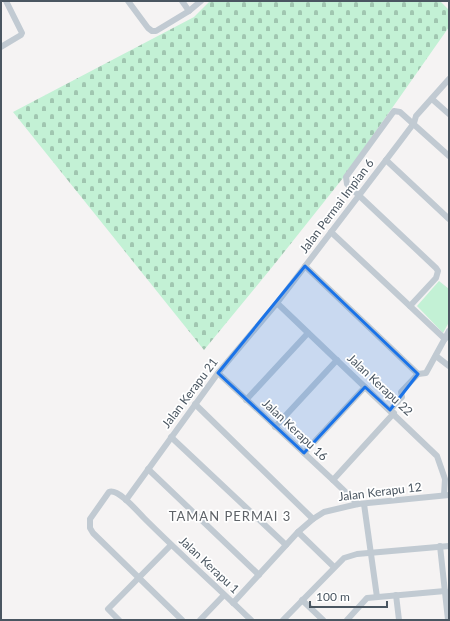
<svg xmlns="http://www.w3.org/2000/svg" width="450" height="621" font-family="Lato,sans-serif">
	<defs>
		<pattern id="cemetery-stones" width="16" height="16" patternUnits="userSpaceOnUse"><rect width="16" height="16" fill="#c3f1d5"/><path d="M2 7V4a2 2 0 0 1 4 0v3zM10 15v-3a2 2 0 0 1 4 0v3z" fill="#a0c6b0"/></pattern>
	</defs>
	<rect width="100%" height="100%" fill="#f5f3f3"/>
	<path fill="#c3f1d5" d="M 439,281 L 449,289 L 449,322 L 443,333 L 417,306 Z"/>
	<path fill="url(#cemetery-stones)" d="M 210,1 L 440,1 L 449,10 L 449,27 L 343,178 L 273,266 L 204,350 L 13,112 L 194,17 Z"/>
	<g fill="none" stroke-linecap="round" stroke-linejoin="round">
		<g stroke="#c1cad2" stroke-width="6">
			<path d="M 128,1 L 148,28 L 152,31 L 156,31 L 189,11 L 201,1"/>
			<path d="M 182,1 L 189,11"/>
			<path d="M 1,47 L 21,35 L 22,33 L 6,1"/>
			<path d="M 432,99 L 449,114"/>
			<path d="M 386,160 L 449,219"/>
			<path d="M 331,232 L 445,339"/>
			<path d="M 305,266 L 418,374"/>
			<path d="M 277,303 L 437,456 L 445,479 L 444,495"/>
			<path d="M 410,306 L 436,278 L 438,271 L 436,268 L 350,187 L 347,184 L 346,177 L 394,111 L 400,112 L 449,156"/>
			<path d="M 436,356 L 449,366"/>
			<path d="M 218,373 L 333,480 L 358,504"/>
			<path d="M 418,374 L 426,373 L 449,331"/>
			<path d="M 246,400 L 308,333"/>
			<path d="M 195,404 L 313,519"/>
			<path d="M 390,410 L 402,397 L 401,392 L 418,374"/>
			<path d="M 275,427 L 337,360"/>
			<path d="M 171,437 L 286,545"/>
			<path d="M 304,453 L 365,387"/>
			<path d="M 148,469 L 259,575"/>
			<path d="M 333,480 L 394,413"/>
			<path d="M 126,500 L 218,373 L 277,303 L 399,143 L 414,123 L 416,116 L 449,79"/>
			<path d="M 364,504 L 377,597"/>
			<path d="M 298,532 L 334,567"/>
			<path d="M 440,546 L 448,620"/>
			<path d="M 396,595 L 399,620"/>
			<path d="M 302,600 L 323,620"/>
			<path d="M 233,603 L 298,532 L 313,519 L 324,512 L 358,504 L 449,495"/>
			<path d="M 119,620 L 108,609 L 171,545"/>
			<path d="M 182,620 L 93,533 L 90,528 L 90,519 L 109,492 C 118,488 137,511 144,518 C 179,553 216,586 251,620"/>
			<path d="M 200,620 L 224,595"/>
			<path d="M 283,620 L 344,558 L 357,554 L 449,546"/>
			<path d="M 347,620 L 367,598 L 445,591"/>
		</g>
	</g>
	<path fill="#1a73e8" fill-opacity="0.2" stroke="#1a73e8" stroke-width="3" stroke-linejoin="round" d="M 305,266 L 418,374 L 390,410 L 365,387 L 304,453 L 218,373 Z"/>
	<g text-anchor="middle" stroke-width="3.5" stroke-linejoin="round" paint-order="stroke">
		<g font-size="12" fill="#4a5661" stroke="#fff">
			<text transform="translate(337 206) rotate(-53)" y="4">Jalan Permai Impian 6</text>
			<text transform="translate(380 385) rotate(43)" y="4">Jalan Kerapu 22</text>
			<text transform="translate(190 393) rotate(-53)" y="4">Jalan Kerapu 21</text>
			<text transform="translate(295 430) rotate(43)" y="4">Jalan Kerapu 16</text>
			<text transform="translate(380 492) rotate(-7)" y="4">Jalan Kerapu 12</text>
			<text transform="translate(209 565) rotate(43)" y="4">Jalan Kerapu 1</text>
		</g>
		<g font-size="13" letter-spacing="1" fill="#5f6368" stroke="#fff">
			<text x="230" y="521">TAMAN PERMAI 3</text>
		</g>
	</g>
	<rect width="450" height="621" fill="none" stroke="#4a5661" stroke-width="4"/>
	<path d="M310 601v6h77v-6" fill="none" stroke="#4a5661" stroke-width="2"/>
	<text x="316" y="601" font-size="12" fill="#4a5661" stroke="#ffffff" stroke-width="3" paint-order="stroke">100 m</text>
</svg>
